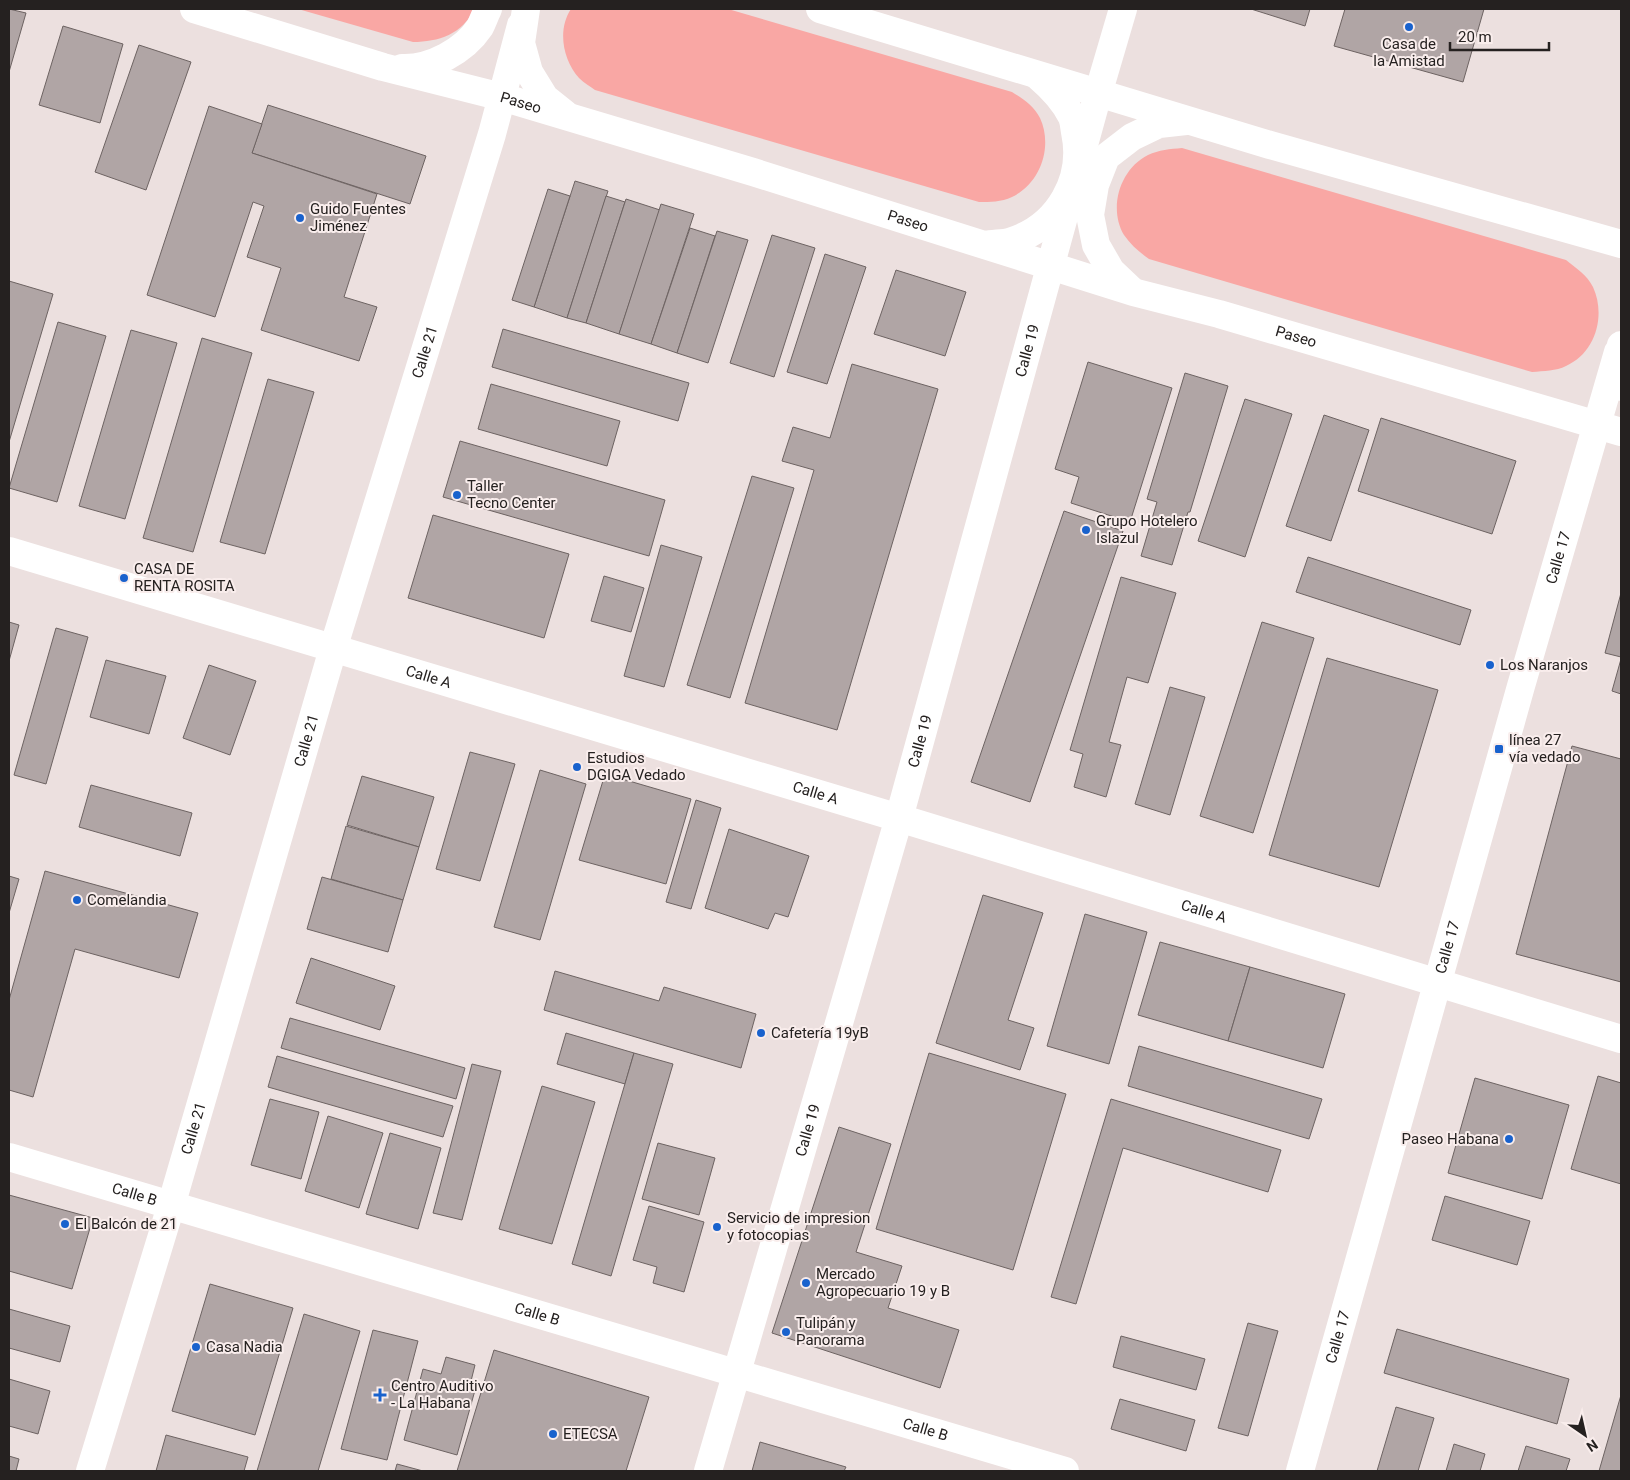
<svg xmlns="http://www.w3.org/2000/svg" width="1630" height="1480" font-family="Roboto,sans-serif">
	<rect width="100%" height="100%" fill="#ece0df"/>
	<g fill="#f9a7a4">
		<path d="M 298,9 L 474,9 C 463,34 438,42 413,42 Z"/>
		<path d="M 571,9 L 728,9 L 1012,92 C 1023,99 1034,106 1040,118 C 1053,146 1041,183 1012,197 C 1001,202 990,202 979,202 L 595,90 C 590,86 584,83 579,78 C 563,60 557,30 571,9 Z"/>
		<path d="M 1182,148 L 1566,260 C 1576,268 1587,275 1593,287 C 1606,315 1596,353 1566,366 C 1556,371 1544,371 1532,372 L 1149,259 C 1139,252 1131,245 1124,235 C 1108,208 1120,169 1148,155 C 1159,150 1170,149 1182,148 Z"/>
	</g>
	<g fill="#b0a5a5" stroke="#6d6362">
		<path d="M 9,9 L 26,13 L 9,72 Z"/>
		<path d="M 1251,9 L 1310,9 L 1305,26 Z"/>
		<path d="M 1345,9 L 1484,9 L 1463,82 L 1334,46 Z"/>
		<path d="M 63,26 L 123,44 L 100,123 L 39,105 Z"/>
		<path d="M 139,45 L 191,62 L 146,190 L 95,172 Z"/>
		<path d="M 268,105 L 426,156 L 410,204 L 252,153 Z"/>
		<path d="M 209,106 L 262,124 L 252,153 L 377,194 L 344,297 L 377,307 L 359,361 L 261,330 L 281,268 L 247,257 L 264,206 L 253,202 L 215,317 L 147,295 Z"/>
		<path d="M 575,181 L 608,191 L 567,318 L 534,307 Z"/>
		<path d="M 548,189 L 570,196 L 534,307 L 512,300 Z"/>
		<path d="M 606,196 L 625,202 L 586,323 L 567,318 Z"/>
		<path d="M 626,199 L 660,210 L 619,334 L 586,323 Z"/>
		<path d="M 661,204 L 694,214 L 651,344 L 619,334 Z"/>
		<path d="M 690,228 L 715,236 L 677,353 L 651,344 Z"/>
		<path d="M 717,231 L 748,240 L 708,363 L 677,353 Z"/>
		<path d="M 772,235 L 815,248 L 774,377 L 730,363 Z"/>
		<path d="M 825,254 L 866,267 L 827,384 L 787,372 Z"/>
		<path d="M 896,270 L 966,292 L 945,356 L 874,334 Z"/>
		<path d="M 9,281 L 53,294 L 9,442 Z"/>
		<path d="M 58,322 L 106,336 L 57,502 L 9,488 Z"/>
		<path d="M 503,329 L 689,383 L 678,421 L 492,367 Z"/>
		<path d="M 131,330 L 177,343 L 125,519 L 79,506 Z"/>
		<path d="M 202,338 L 252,353 L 193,552 L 143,538 Z"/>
		<path d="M 1088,362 L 1172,388 L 1130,522 L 1071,503 L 1079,477 L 1055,469 Z"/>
		<path d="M 852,364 L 938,389 L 837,730 L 745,703 L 814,470 L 782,461 L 793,427 L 830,438 Z"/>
		<path d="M 1185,373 L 1228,386 L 1190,512 L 1188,512 L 1172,565 L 1141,556 L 1157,502 L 1147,499 Z"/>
		<path d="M 268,379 L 314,392 L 265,554 L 220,542 Z"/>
		<path d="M 491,384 L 620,421 L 607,466 L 478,429 Z"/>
		<path d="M 1245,399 L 1292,414 L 1245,557 L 1198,541 Z"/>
		<path d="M 1324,415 L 1369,430 L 1331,541 L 1286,526 Z"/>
		<path d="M 1381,418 L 1516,461 L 1492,534 L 1358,491 Z"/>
		<path d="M 460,441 L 665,500 L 649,556 L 443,497 Z"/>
		<path d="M 752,476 L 794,488 L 730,698 L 687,685 Z"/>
		<path d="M 1064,511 L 1123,531 L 1030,802 L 971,782 Z"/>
		<path d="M 433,515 L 569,554 L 544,638 L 408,598 Z"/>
		<path d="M 661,545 L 702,557 L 664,687 L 624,676 Z"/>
		<path d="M 1308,557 L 1471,610 L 1460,645 L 1296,592 Z"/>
		<path d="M 604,576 L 644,588 L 631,632 L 591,621 Z"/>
		<path d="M 1121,577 L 1176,593 L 1148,683 L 1127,677 L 1109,742 L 1121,745 L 1106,797 L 1074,787 L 1083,754 L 1070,750 Z"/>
		<path d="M 1621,593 L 1621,657 L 1605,653 Z"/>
		<path d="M 9,622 L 19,625 L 9,661 Z"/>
		<path d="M 1262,622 L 1314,638 L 1253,833 L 1200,816 Z"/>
		<path d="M 56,628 L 88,637 L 46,784 L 14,775 Z"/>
		<path d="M 1327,658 L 1438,690 L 1379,887 L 1269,855 Z"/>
		<path d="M 1621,659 L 1621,694 L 1612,691 Z"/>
		<path d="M 106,660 L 166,676 L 149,734 L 90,717 Z"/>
		<path d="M 209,665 L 256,681 L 230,755 L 183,738 Z"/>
		<path d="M 1170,687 L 1205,697 L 1170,815 L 1135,804 Z"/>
		<path d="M 1572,746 L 1621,759 L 1621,982 L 1516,954 Z"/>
		<path d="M 470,752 L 515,764 L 480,881 L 436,869 Z"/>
		<path d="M 540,770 L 586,784 L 540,940 L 494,927 Z"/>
		<path d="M 605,774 L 691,799 L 666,884 L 579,860 Z"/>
		<path d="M 362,776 L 434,797 L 419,847 L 347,825 Z"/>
		<path d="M 91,785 L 192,813 L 180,856 L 79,827 Z"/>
		<path d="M 696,800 L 721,808 L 691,909 L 666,902 Z"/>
		<path d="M 346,826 L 419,847 L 403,900 L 331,879 Z"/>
		<path d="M 729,829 L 809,856 L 788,917 L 775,913 L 768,929 L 705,908 Z"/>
		<path d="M 45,871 L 198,913 L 179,978 L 75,949 L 33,1097 L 9,1090 L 9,1000 Z"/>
		<path d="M 9,876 L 19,879 L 9,913 Z"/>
		<path d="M 322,877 L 403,900 L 388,952 L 307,929 Z"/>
		<path d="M 983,895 L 1043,913 L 1008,1020 L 1034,1028 L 1020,1070 L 936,1043 Z"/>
		<path d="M 1085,914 L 1147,932 L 1109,1064 L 1047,1046 Z"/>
		<path d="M 1160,942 L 1250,967 L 1228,1041 L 1138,1015 Z"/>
		<path d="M 311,958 L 395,986 L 380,1030 L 296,1003 Z"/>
		<path d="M 1250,967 L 1345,994 L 1323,1068 L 1228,1041 Z"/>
		<path d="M 555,971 L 659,1001 L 664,987 L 756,1014 L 741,1068 L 544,1010 Z"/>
		<path d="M 290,1018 L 465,1068 L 456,1099 L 281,1048 Z"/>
		<path d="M 566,1033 L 634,1053 L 625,1084 L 557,1064 Z"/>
		<path d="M 1139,1046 L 1322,1099 L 1309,1139 L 1128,1086 Z"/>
		<path d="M 634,1053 L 673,1064 L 611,1276 L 572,1264 Z"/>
		<path d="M 929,1053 L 1066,1094 L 1013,1270 L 876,1229 Z"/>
		<path d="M 277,1056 L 453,1106 L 443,1137 L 268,1087 Z"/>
		<path d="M 472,1064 L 501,1071 L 462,1220 L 433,1213 Z"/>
		<path d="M 1598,1076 L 1621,1083 L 1621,1184 L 1571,1169 Z"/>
		<path d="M 1475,1078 L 1569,1105 L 1542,1199 L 1448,1173 Z"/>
		<path d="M 542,1086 L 595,1102 L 552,1244 L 499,1229 Z"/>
		<path d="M 270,1099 L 319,1112 L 301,1179 L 251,1165 Z"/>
		<path d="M 1111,1099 L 1281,1150 L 1268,1192 L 1123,1148 L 1076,1304 L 1051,1297 Z"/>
		<path d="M 328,1116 L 383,1133 L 359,1208 L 305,1191 Z"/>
		<path d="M 839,1127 L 891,1144 L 856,1252 L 902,1266 L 888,1308 L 959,1330 L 940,1388 L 772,1333 Z"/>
		<path d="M 390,1133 L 441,1148 L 418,1229 L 366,1214 Z"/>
		<path d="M 658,1143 L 715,1158 L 699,1215 L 642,1199 Z"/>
		<path d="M 9,1195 L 93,1218 L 72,1289 L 9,1271 Z"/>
		<path d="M 1445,1196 L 1530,1221 L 1517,1265 L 1432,1240 Z"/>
		<path d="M 649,1206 L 704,1222 L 684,1292 L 653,1283 L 657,1267 L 633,1260 Z"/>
		<path d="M 210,1284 L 293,1308 L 255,1435 L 172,1411 Z"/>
		<path d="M 9,1309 L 70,1326 L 60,1362 L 9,1348 Z"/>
		<path d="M 304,1314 L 360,1331 L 318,1471 L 257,1471 Z"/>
		<path d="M 1248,1323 L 1278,1331 L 1248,1436 L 1218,1428 Z"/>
		<path d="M 1397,1329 L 1569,1379 L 1557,1424 L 1384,1373 Z"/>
		<path d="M 373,1330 L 418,1341 L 387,1460 L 341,1449 Z"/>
		<path d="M 1121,1336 L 1205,1359 L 1196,1390 L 1113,1367 Z"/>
		<path d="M 494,1350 L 649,1397 L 626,1471 L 457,1471 Z"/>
		<path d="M 446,1357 L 475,1365 L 471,1381 L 477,1383 L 457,1455 L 404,1440 L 423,1369 L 441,1374 Z"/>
		<path d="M 9,1379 L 50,1391 L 38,1434 L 9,1426 Z"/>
		<path d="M 1621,1395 L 1621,1471 L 1599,1471 Z"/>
		<path d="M 1120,1399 L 1195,1420 L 1186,1451 L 1111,1429 Z"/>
		<path d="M 1396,1407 L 1434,1418 L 1418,1471 L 1377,1471 Z"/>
		<path d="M 166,1435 L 248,1457 L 244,1471 L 156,1471 Z"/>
		<path d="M 760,1442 L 846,1467 L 844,1471 L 752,1471 Z"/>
		<path d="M 1454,1444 L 1485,1454 L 1480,1471 L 1446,1471 Z"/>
		<path d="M 1526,1446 L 1570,1459 L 1566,1471 L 1518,1471 Z"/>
		<path d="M 9,1456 L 19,1459 L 16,1471 L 9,1471 Z"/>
		<path d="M 397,1464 L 423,1471 L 395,1471 Z"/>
	</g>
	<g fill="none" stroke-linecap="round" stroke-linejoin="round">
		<g stroke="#fff" stroke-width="28">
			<path d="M 1098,94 L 1123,9"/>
			<path id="s1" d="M 9,551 L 899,818 L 1621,1039"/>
			<path id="s2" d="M 9,1157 L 1065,1471"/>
			<path id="s3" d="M 90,1471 L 171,1206 L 333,649 L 492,134 L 521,25"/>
			<path id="s4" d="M 708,1471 L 899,818 L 1071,191"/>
		</g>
		<g stroke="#fff" stroke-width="28">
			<path d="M 1079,163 L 1098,94"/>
			<path id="s5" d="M 1300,1471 L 1521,686 L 1618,352"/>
		</g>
		<g stroke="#fff" stroke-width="28">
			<path id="s6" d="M 194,9 L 383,67 L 502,97 L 753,172 L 1133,292 L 1219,314 L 1621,432"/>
			<path d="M 526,9 L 521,43 L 529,72 L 545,98 L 565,114"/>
			<path d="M 820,9 L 1270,145 L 1621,244"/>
			<path d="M 402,68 C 431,69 464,51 480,27 C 483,21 485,15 488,9"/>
			<path d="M 986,245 C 994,243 1004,244 1012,241 C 1059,226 1085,179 1075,132 C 1074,127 1074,122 1072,117 C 1064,100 1052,88 1038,76"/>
			<path d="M 1130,289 L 1111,271 L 1096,245 L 1090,215 L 1095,185 L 1106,157 L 1132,137 L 1159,124 L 1186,121"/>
			<path d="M 1621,345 L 1618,368 L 1621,387"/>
		</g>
	</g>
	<g fill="#1962cd" stroke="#f9edec" stroke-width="2">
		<circle cx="1409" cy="27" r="5"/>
		<circle cx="300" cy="218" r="5"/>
		<circle cx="457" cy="495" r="5"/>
		<circle cx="1086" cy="530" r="5"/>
		<circle cx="124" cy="578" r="5"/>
		<circle cx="1490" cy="665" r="5"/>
		<rect x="1494" y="744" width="10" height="10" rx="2.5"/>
		<circle cx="577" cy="767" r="5"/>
		<circle cx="77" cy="900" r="5"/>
		<circle cx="761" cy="1033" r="5"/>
		<circle cx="1509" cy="1139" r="5"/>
		<circle cx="65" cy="1224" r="5"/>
		<circle cx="717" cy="1227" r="5"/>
		<circle cx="806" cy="1283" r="5"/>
		<circle cx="786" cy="1332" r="5"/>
		<circle cx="196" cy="1347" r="5"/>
		<path d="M377.5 1387.5h5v5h5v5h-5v5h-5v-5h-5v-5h5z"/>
		<circle cx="553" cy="1434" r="5"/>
	</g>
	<g text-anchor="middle" stroke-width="4" stroke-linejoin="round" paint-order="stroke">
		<g font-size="15" fill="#252120" stroke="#f9edec" text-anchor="start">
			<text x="1409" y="49" text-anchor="middle">Casa de<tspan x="1409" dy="17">la Amistad</tspan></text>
			<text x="310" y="214">Guido Fuentes<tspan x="310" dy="17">Jiménez</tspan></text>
			<text x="467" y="491">Taller<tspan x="467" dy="17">Tecno Center</tspan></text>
			<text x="1096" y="526">Grupo Hotelero<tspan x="1096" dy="17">Islazul</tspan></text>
			<text x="134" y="574">CASA DE<tspan x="134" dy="17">RENTA ROSITA</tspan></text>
			<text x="1500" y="670">Los Naranjos</text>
			<text x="1509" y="745">línea 27<tspan x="1509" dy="17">vía vedado</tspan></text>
			<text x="587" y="763">Estudios<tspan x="587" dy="17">DGIGA Vedado</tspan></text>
			<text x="87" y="905">Comelandia</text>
			<text x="771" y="1038">Cafetería 19yB</text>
			<text x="1499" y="1144" text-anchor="end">Paseo Habana</text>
			<text x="727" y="1223">Servicio de impresion<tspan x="727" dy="17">y fotocopias</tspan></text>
			<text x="75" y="1229">El Balcón de 21</text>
			<text x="816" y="1279">Mercado<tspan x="816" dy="17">Agropecuario 19 y B</tspan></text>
			<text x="796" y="1328">Tulipán y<tspan x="796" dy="17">Panorama</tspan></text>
			<text x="206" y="1352">Casa Nadia</text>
			<text x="391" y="1391">Centro Auditivo<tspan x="391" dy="17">- La Habana</tspan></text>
			<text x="563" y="1439">ETECSA</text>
		</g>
		<g font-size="15" fill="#252120" stroke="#f9edec">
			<text dy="5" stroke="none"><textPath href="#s6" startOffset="340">Paseo</textPath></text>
			<text dy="5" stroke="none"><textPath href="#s6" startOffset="745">Paseo</textPath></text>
			<text dy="5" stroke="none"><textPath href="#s6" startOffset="1150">Paseo</textPath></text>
			<text dy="5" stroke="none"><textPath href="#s4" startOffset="1165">Calle 19</textPath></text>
			<text dy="5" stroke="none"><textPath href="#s3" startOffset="1168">Calle 21</textPath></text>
			<text dy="5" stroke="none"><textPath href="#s5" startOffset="949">Calle 17</textPath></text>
			<text dy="5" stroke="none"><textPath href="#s1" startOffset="438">Calle A</textPath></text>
			<text dy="5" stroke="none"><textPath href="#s3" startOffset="762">Calle 21</textPath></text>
			<text dy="5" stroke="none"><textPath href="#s4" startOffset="760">Calle 19</textPath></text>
			<text dy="5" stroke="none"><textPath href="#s1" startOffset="842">Calle A</textPath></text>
			<text dy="5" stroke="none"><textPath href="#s1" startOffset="1248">Calle A</textPath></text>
			<text dy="5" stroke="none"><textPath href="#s5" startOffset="544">Calle 17</textPath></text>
			<text dy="5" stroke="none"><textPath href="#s3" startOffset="358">Calle 21</textPath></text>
			<text dy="5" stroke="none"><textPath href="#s4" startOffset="355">Calle 19</textPath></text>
			<text dy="5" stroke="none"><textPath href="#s2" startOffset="131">Calle B</textPath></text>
			<text dy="5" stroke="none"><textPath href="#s2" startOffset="551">Calle B</textPath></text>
			<text dy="5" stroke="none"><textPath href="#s5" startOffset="139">Calle 17</textPath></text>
			<text dy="5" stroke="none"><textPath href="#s2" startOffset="956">Calle B</textPath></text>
		</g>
	</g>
	<rect width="1630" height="1480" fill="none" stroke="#252120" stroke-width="20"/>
	<g transform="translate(1585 1435) rotate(146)" stroke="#f9edec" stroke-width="4" paint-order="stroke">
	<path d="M0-4L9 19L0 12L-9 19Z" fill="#252120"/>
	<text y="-8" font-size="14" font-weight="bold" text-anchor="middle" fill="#252120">N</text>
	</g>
	<path d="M1450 42v8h99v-8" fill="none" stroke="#252120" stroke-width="2.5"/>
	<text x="1458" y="42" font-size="15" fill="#252120" stroke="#f9edec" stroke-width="4" paint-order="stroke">20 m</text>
</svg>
